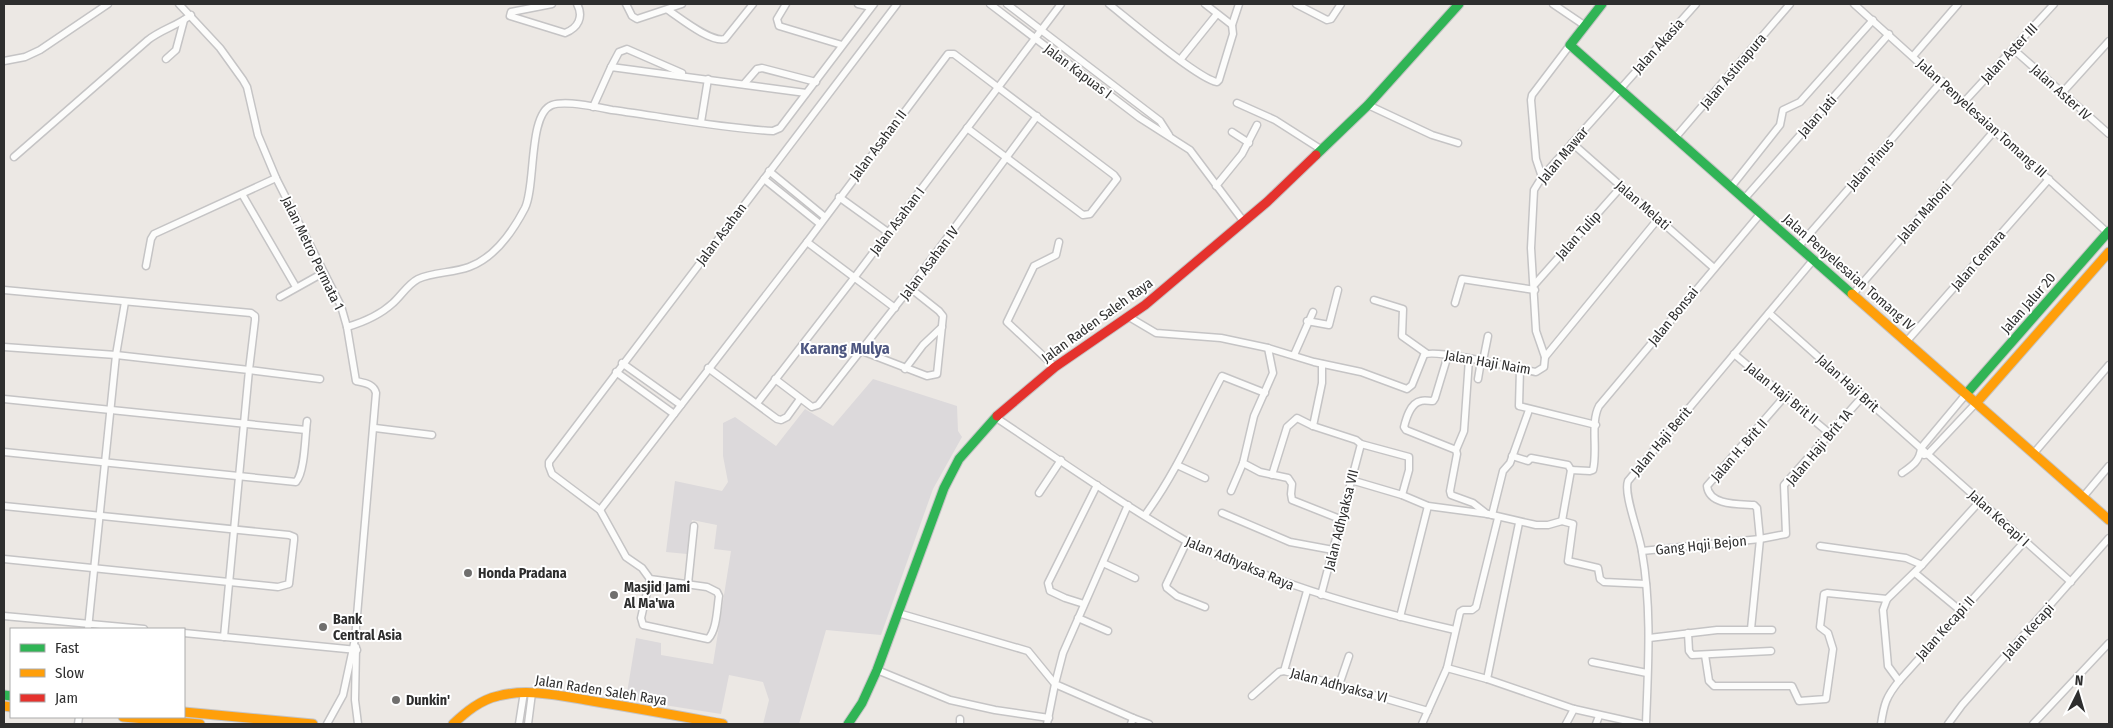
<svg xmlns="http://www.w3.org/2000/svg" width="2113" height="728" font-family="'Fira Sans Condensed',sans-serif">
	<rect width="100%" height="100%" fill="#ece8e4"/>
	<path fill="#dcd9db" d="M 873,379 L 957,406 L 958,431 L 962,437 L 933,489 L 881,635 L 826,630 L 799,724 L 763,724 L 769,700 L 763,682 L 729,675 L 721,714 L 626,699 L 636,638 L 661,643 L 661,655 L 713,664 L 731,551 L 714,549 L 717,525 L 692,520 L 687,554 L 666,552 L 675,481 L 722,491 L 728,482 L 723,456 L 723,423 L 735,417 L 776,446 L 805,409 L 833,426 Z"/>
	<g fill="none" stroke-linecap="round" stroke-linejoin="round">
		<defs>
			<g id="street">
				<path d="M 179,4 L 220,48 L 243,80 L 247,87 L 258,135 L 276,178 L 341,306 L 347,327 L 356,381 C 365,383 374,384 376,393 L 355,639 L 343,695 L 327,724"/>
				<path d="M 552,4 L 511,12 L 510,16 L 565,33 C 578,28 584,17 577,4"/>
				<path d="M 626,4 L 632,16 L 637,19 L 682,4"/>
				<path d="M 786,4 L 777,19 L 779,26 L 842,45"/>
				<path d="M 858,4 L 871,7"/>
				<path d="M 990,4 L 1140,118 L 1190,150 L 1244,222"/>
				<path d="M 1007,4 L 1160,121 L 1169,135"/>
				<path d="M 1109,4 C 1128,19 1198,79 1217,82 L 1219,80 L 1233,34 L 1232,25 L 1239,4"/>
				<path d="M 1205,4 L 1232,25"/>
				<path d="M 1296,4 L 1327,20 L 1331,19 L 1341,4"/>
				<path d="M 1553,4 L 1584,25"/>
				<path d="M 1854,4 L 2109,234"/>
				<path d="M 668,10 C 680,18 711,43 725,39 L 753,4"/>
				<path d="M 2013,49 L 2109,134"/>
				<path d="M 1914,55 L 1958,4"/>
				<path d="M 166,59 L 176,50 L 184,20"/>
				<path d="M 1180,60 L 1217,14"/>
				<path d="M 4,61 L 25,57 L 40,50 L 108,4"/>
				<path d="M 611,67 L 619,52 L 627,49 L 682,73"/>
				<path d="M 744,84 L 757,69 L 762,68 L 816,82"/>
				<path d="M 2062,93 L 2109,41"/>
				<path d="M 1964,102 L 2054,4"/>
				<path d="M 1237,103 L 1275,120 L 1322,150"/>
				<path d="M 1368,105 L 1432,135 L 1458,143"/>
				<path d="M 593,107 L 611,67 L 806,93"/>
				<path d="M 701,122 L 708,79"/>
				<path d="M 1232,132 L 1249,143"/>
				<path d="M 1675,138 L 1790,4"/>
				<path d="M 1572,143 L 1714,268"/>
				<path d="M 14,157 L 148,40 C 162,29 177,26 191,15"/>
				<path d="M 769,171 L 825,217"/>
				<path d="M 1542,177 L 1536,159 L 1531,100 L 1532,95 L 1570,45"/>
				<path d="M 764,179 L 820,224"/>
				<path d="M 1216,186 L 1242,154 L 1257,125"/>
				<path d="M 1731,187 L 1780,125 L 1783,110 L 1800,102 L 1873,20"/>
				<path d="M 242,194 L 296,287"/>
				<path d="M 839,197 L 889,233"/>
				<path d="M 1745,198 L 1889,34"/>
				<path d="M 807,242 L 895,308"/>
				<path d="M 1799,246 L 1942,81"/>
				<path d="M 146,266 L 151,239 L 154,234 L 276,178"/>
				<path d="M 1535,284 L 1621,187"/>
				<path d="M 4,290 L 251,313 L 255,316 L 255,320 L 249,370 L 320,379"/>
				<path d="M 1853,294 L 1995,130"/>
				<path d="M 280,297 L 323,273"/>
				<path d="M 1374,300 L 1403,309 L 1402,336 L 1426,353"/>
				<path d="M 1455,303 L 1462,279 L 1535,290"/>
				<path d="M 1769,313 L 2071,582"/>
				<path d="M 1129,317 L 1156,333 L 1221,338 L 1268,348 L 1314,362 L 1361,372 L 1407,389 L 1412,385 L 1424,355 C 1434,348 1519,369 1536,372 L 1544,367 L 1545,357 L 1658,219"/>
				<path d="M 1307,321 L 1329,325 L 1338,290"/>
				<path d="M 347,327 C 364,322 380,315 393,303 C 401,296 408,284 418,279 C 433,272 453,273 469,267 C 494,258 513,231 525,208 C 536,185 528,114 552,105 C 566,100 597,107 612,110 C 665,117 720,128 773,131 L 780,128 L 874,4"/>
				<path d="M 1907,341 L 2049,179"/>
				<path d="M 4,347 L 116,355 L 249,370 L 224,637"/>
				<path d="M 862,351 L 927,376 L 937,374 L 943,316 L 939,311 L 910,288"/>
				<path d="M 1734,354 L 1829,433"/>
				<path d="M 1294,355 L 1313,312"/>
				<path d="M 1448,355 L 1435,398 L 1433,401 C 1429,401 1424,400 1421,401 C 1410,403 1406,419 1404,427 L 1406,430 L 1456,450 L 1457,454 L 1450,491 L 1451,495 L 1473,503 L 1487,514"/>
				<path d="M 1545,357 L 1536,331 L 1531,248 L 1534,190 L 1542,177 L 1696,4"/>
				<path d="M 1483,361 L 1488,336"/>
				<path d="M 622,363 L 681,405"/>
				<path d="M 1055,367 L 1007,322 L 1034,266 L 1056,255 L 1059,242"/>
				<path d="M 708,368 L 777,419 L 781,420 L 787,417 L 800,399"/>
				<path d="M 905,369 L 923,345 L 942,327"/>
				<path d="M 1520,369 L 1519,406 L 1596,425"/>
				<path d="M 616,372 L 674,414"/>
				<path d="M 775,379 L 812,407 L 818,405 L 910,288 L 1037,116"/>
				<path d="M 1478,379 L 1481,361"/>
				<path d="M 4,399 L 306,430"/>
				<path d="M 758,402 L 854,278 L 1061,4"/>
				<path d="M 995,417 C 1058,459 1120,503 1186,541 C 1206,552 1227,560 1248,568 C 1315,595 1385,614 1455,630"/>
				<path d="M 1313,426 L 1322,383 L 1322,364"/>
				<path d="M 375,428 L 432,435"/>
				<path d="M 1456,450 L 1464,431 L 1469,359"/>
				<path d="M 4,452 L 296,482 C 305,472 305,436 307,421"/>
				<path d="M 2034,453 L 2109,365"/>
				<path d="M 1924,455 L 1928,454 L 1977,402"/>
				<path d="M 1512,456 L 1528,461 L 1531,458 L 1568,465 L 1571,470"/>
				<path d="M 1243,463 L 1260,472 L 1288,478 L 1292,484 L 1291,494 L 1292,500 L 1340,519"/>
				<path d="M 1177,465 L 1205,478"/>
				<path d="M 1902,473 C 1912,466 1920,461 1921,448 L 1967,393"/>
				<path d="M 1272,475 L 1287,427 L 1297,418 L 1313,426 L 1356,440 L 1361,444 L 1409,457 L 1409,470 L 1402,495"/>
				<path d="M 1351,480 L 1402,495 L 1428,506 L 1488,514 L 1536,525 L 1548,525 L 1562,521 L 1573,524 L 1568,561 L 1598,568 L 1600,579 L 1604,582 L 1646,584"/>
				<path d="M 1231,491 L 1243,463 L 1254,416 L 1273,373 L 1268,348"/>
				<path d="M 1039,493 L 1061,460"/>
				<path d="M 2083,497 L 2109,466"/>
				<path d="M 1128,505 L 1063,653 L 1055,684 L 1133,718 L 1131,724"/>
				<path d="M 4,506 L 289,535 L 294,537 L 294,540 L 289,584 L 278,587 L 4,559"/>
				<path d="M 600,510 L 807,242 L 948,54 L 954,54 L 1114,175 L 1117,179 L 1090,214 L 1083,215 L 967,128"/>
				<path d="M 1222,513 L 1290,542 L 1333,550"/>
				<path d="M 1145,515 C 1177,472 1197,423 1222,376 L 1265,393"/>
				<path d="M 1492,515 L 1503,471 L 1510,463 L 1529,410"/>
				<path d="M 1562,521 L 1571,470 L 1590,471 L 1593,470 C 1598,450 1590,423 1599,406 L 1761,213"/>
				<path d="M 1187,541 L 1166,585 L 1167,588 L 1177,596 L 1205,607"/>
				<path d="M 1820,546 L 1906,558 L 1922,565"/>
				<path d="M 1642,551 L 1760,539 L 1786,534 L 1784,485 L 1863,396"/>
				<path d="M 1103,563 L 1135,578"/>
				<path d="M 1915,573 L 1961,611"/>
				<path d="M 650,579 L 641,618 L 643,625 L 708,639 C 717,630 717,608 719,596 L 717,592 L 707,587 L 650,579 L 642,568 L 626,557 L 600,510 L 552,474 L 549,466 L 549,462 L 897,4"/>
				<path d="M 688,584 L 694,526"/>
				<path d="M 1307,591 L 1284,671 L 1339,685 L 1428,711"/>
				<path d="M 1321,595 L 1361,444"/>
				<path d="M 1084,604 L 1065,598 L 1050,591 L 1048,583 L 1097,485"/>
				<path d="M 898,613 L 1028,651 L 1055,684 L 1047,724"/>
				<path d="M 4,616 L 144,629"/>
				<path d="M 1400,617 L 1428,506"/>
				<path d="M 1078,618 L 1108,631"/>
				<path d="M 88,629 L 116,355 L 125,302"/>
				<path d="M 1751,629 L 1760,539 L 1757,508 L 1754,505 C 1740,504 1709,506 1707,486 L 1785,396"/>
				<path d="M 184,633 L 357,650"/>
				<path d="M 1688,633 L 1689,651 L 1692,655 L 1771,651"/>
				<path d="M 1649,638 L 1717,630 L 1772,630"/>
				<path d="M 356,647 L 355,700 L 358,724"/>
				<path d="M 1705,655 L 1709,681 L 1714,686 L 1792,686 L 1799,701 L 1826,699 L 1833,649 L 1828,633 L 1820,627 L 1824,594 L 1827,593 L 1887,599"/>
				<path d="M 1592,662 L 1647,673"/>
				<path d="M 1447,668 L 1487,679 L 1574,709 L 1641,724"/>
				<path d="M 877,670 L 950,700 L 995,710 L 1049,718"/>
				<path d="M 1487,679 L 1519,523"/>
				<path d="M 1899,681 L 1888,666 L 1883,610 L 1887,599 L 1922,565 L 1980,501"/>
				<path d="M 1339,685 L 1349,656"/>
				<path d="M 1252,696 L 1279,672 L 1284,671"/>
				<path d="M 1133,718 L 1149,724"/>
				<path d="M 78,724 L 79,717"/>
				<path d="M 519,724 L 524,692"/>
				<path d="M 528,724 L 532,693"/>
				<path d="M 960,724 L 960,719"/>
				<path d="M 1422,724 L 1447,668 L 1460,612 L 1463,610 L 1472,610 L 1476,607 L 1498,518"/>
				<path d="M 1566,724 L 1574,709"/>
				<path d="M 1596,724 L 1599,716"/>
				<path d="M 1646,724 C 1648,667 1652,609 1642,552 C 1640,535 1623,494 1628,481 L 1814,259"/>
				<path d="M 1881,724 C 1884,704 1886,697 1899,681 L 2025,541"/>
				<path d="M 1948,724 L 1962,705 L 2109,538"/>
				<path d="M 2033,724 L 2109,643"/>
			</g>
			<g id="fast">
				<path d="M 1602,4 L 1570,45 L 1852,294"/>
				<path d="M 1316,155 L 1368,105 L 1459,4"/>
				<path d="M 1967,393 L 2109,231"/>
				<path d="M 4,695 L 11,696"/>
				<path d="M 848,724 L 862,703 L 877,670 L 944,488 L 959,459 L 997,416"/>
			</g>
			<g id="slow">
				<path d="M 1852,294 L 2109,520"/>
				<path d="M 1977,402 L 2109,252"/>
				<path d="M 4,706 L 11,707"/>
				<path d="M 184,712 L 313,724"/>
				<path d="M 123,717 L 200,724"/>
				<path d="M 453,724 C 466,712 480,700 498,696 C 528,688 561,696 592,701 C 636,708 679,716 723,724"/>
			</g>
			<path id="jam" d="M 997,416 L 1055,367 L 1145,305 L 1267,202 L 1316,155"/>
		</defs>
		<use href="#street" stroke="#c5c4c5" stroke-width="9"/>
		<use href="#fast" stroke="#c5c4c5" stroke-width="11"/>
		<use href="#slow" stroke="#c5c4c5" stroke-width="11"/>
		<use href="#jam" stroke="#c5c4c5" stroke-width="11"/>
		<use href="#street" stroke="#fcfcfb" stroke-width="6"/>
		<use href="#fast" stroke="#30b455" stroke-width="9"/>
		<use href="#slow" stroke="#ff9f0a" stroke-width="9"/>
		<use href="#jam" stroke="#e5322d" stroke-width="9"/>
	</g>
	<g fill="#706f6e" stroke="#fff" stroke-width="2">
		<circle cx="468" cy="573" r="5"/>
		<circle cx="614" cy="595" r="5"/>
		<circle cx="323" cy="627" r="5"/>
		<circle cx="396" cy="700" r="5"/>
	</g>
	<g text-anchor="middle" stroke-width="4" stroke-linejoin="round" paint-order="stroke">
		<g font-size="14" fill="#2e2e2e" stroke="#fff">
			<text transform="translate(1658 46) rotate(-48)" y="5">Jalan Akasia</text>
			<text transform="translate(2009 53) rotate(-47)" y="5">Jalan Aster III</text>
			<text transform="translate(1078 71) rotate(37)" y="5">Jalan Kapuas I</text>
			<text transform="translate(1733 71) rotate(-50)" y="5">Jalan Astinapura</text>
			<text transform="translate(2061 92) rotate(42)" y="5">Jalan Aster IV</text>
			<text transform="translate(1817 116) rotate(-49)" y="5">Jalan Jati</text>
			<text transform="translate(1982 118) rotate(42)" y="5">Jalan Penyelesaian Tomang III</text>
			<text transform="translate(878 145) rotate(-53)" y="5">Jalan Asahan II</text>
			<text transform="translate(1563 155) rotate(-50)" y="5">Jalan Mawar</text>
			<text transform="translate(1870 164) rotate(-49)" y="5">Jalan Pinus</text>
			<text transform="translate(1643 205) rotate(41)" y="5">Jalan Melati</text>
			<text transform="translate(1924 212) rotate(-49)" y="5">Jalan Mahoni</text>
			<text transform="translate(897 221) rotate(-53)" y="5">Jalan Asahan I</text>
			<text transform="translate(721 234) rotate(-53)" y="5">Jalan Asahan</text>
			<text transform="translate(1578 235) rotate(-48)" y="5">Jalan Tulip</text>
			<text transform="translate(313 253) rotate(64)" y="5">Jalan Metro Permata 1</text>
			<text transform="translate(1978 260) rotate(-49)" y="5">Jalan Cemara</text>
			<text transform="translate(929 263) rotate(-53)" y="5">Jalan Asahan IV</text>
			<text transform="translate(1849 272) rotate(41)" y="5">Jalan Penyelesaian Tomang IV</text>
			<text transform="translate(2028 303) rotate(-49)" y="5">Jalan Jalur 20</text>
			<text transform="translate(1673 316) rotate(-51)" y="5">Jalan Bonsai</text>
			<text transform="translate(1097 320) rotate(-36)" y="5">Jalan Raden Saleh Raya</text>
			<text transform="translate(1488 362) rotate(10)" y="5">Jalan Haji Naim</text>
			<text transform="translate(1848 383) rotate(42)" y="5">Jalan Haji Brit</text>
			<text transform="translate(1782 393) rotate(39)" y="5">Jalan Haji Brit II</text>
			<text transform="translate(1661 441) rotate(-50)" y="5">Jalan Haji Berit</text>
			<text transform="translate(1819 447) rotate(-50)" y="5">Jalan Haji Brit 1A</text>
			<text transform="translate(1739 450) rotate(-49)" y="5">Jalan H. Brit II</text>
			<text transform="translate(1999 518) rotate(42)" y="5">Jalan Kecapi I</text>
			<text transform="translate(1341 520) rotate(-76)" y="5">Jalan Adhyaksa VII</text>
			<text transform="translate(1701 545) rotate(-6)" y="5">Gang Hqji Bejon</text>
			<text transform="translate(1240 563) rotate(23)" y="5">Jalan Adhyaksa Raya</text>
			<text transform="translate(1945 628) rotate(-48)" y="5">Jalan Kecapi II</text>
			<text transform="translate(2028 631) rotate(-48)" y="5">Jalan Kecapi</text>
			<text transform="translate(1339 685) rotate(15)" y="5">Jalan Adhyaksa VI</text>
			<text transform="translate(601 690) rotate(9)" y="5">Jalan Raden Saleh Raya</text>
		</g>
		<g font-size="14" font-weight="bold" fill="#2e2e2e" stroke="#fff" text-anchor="start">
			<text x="478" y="578">Honda Pradana</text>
			<text x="624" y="592">Masjid Jami<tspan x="624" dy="16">Al Ma'wa</tspan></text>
			<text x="333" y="624">Bank<tspan x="333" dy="16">Central Asia</tspan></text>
			<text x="406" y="705">Dunkin'</text>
		</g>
		<g font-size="16" font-weight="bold" fill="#4d5680" stroke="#fff">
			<text x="845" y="354">Karang Mulya</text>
		</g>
	</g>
	<rect width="2113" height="728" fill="none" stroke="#2e2e2e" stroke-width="10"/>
	<rect x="10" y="628" width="175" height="90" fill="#ffffff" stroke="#ababab"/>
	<rect x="20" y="644" width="25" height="8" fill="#30b455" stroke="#ababab"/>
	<text x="55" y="653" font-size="15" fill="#2e2e2e">Fast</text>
	<rect x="20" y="669" width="25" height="8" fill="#ff9f0a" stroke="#ababab"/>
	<text x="55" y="678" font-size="15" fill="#2e2e2e">Slow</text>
	<rect x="20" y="694" width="25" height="8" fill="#e5322d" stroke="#ababab"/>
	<text x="55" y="703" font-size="15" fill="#2e2e2e">Jam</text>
	<g transform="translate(2078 693) rotate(5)" stroke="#ffffff" stroke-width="4" paint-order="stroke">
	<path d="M0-4L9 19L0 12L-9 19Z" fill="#2e2e2e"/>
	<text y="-8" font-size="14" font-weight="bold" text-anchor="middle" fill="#2e2e2e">N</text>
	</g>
</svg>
